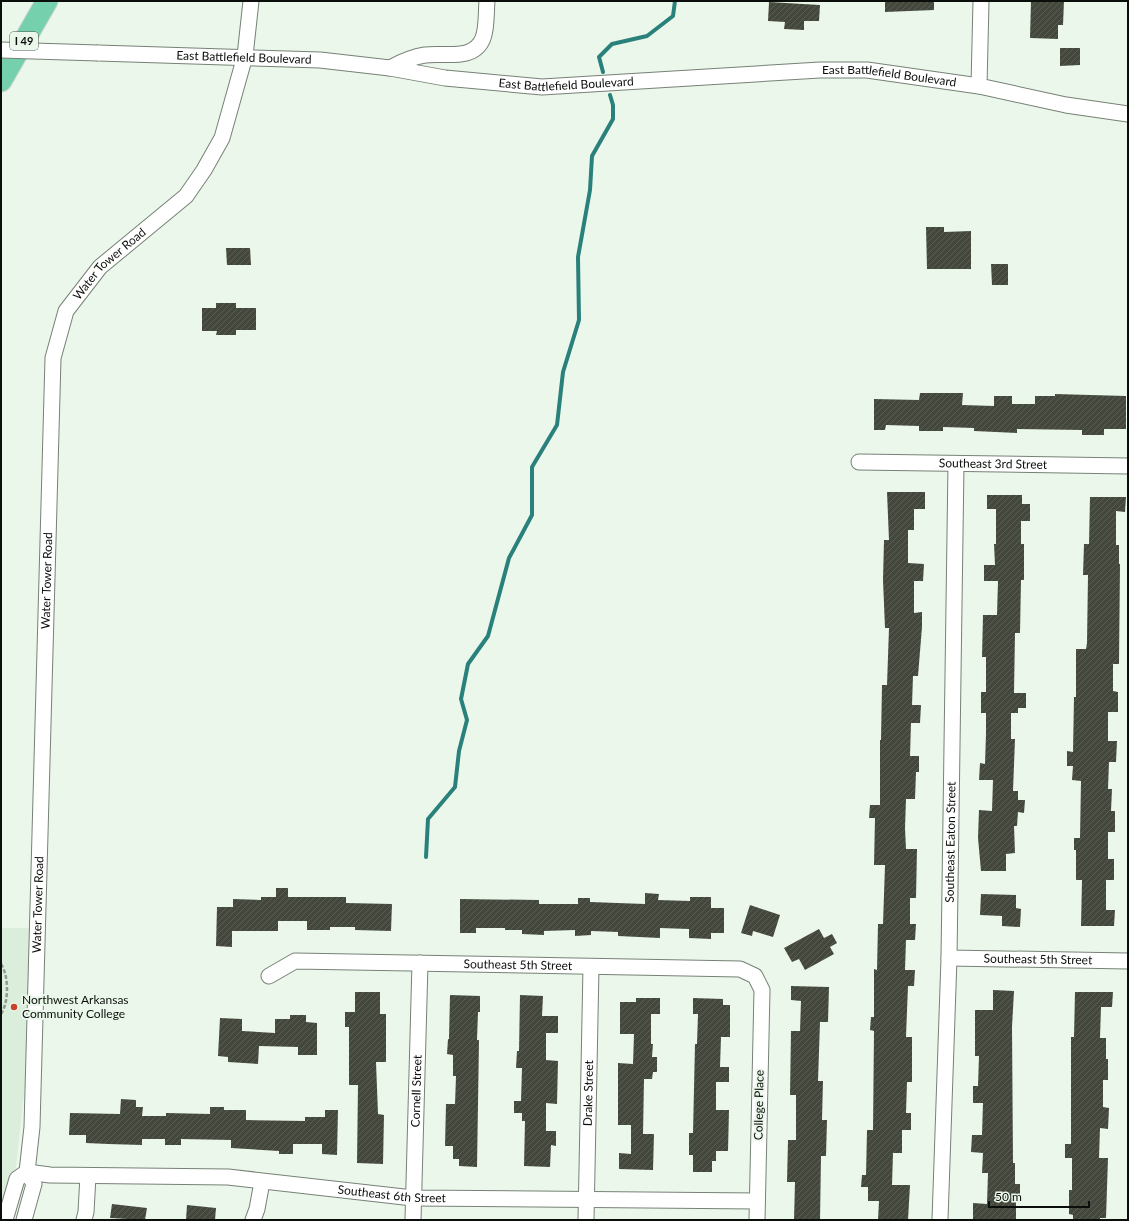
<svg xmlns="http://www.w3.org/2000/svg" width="1129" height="1221" font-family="Lato,sans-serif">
	<defs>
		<pattern id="building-hatch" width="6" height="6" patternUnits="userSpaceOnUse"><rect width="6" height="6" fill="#44483c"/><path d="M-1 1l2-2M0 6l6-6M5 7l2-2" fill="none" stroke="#5b5e54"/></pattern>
	</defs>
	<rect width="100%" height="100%" fill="#ebf7eb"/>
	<path fill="#dbeddb" d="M 1,928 L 31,928 L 25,1085 L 16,1166 L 7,1202 L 1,1217 Z"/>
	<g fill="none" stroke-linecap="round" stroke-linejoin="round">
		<g stroke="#2a807a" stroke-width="4">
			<path d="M 603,72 L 599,57 L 612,44 L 647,36 L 673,16 L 675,1"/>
			<path d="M 426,857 L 428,819 L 455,787 L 459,751 L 467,720 L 461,699 L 468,664 L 488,636 L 509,558 L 532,515 L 532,467 L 557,425 L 563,372 L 579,320 L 578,257 L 590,190 L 592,156 L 613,119 L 613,105 L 610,95"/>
		</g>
	</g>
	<g fill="url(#building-hatch)">
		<path d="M 885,1 L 934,1 L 934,10 L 885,12 Z"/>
		<path d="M 1031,1 L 1064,1 L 1063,25 L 1058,25 L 1058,39 L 1030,38 Z"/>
		<path d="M 769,2 L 820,5 L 819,21 L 804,21 L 804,30 L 784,29 L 785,22 L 768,21 Z"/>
		<path d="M 1060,48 L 1080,48 L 1080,65 L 1060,66 Z"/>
		<path d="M 926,227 L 944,227 L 944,232 L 971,231 L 971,269 L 927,269 Z"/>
		<path d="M 226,248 L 250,248 L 251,265 L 227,265 Z"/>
		<path d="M 991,264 L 1008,264 L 1008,285 L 992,285 Z"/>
		<path d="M 216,303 L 236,303 L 236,308 L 256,308 L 256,330 L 236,330 L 236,335 L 216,335 L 217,331 L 202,331 L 202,308 L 216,308 Z"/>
		<path d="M 920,393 L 963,393 L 962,405 L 994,406 L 994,396 L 1012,396 L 1012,404 L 1035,404 L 1035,396 L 1055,396 L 1055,394 L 1126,396 L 1126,429 L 1104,429 L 1104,435 L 1082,435 L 1082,430 L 1017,429 L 1017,433 L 996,432 L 974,431 L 974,428 L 943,427 L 943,431 L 919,431 L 919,426 L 886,425 L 885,430 L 874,430 L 874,399 L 919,400 Z"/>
		<path d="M 887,492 L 925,492 L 925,509 L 914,509 L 914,530 L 908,530 L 908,563 L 924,564 L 923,581 L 914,581 L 914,613 L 922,612 L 922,627 L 918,676 L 913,676 L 912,705 L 921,705 L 920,723 L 911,723 L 910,756 L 919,756 L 919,772 L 916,772 L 915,799 L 906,799 L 905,828 L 906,849 L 917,849 L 916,898 L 910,898 L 910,924 L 916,924 L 915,940 L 906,940 L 905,970 L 915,970 L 914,986 L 908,986 L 907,1011 L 906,1037 L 912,1037 L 912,1082 L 907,1082 L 906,1113 L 911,1113 L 911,1130 L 902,1130 L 902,1153 L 893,1153 L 892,1185 L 910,1185 L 908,1220 L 878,1220 L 879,1201 L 868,1201 L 868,1187 L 861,1187 L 862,1175 L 866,1175 L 867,1130 L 873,1130 L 874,1031 L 870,1030 L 871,1017 L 874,1017 L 874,969 L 877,970 L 878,924 L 883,924 L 885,865 L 874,865 L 875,818 L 869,818 L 870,805 L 880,805 L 880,740 L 881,740 L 882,685 L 887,685 L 889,628 L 885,628 L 883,580 L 884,540 L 889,540 Z"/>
		<path d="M 987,495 L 1022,495 L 1022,504 L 1030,504 L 1030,521 L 1021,521 L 1021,544 L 1024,544 L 1024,580 L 1021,580 L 1020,633 L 1015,633 L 1014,693 L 1026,693 L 1026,708 L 1018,708 L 1018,713 L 1011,713 L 1011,739 L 1015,739 L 1013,791 L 1018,791 L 1018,800 L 1025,800 L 1024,813 L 1018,812 L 1017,826 L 1014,826 L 1015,853 L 1006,854 L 1006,871 L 981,871 L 978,838 L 979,810 L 992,811 L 993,780 L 979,780 L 980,763 L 985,764 L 986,733 L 986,713 L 981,713 L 981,692 L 986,692 L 986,657 L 982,657 L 983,615 L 997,615 L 998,581 L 984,581 L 984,565 L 995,565 L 994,544 L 996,544 L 996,509 L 987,509 Z"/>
		<path d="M 1090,497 L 1126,497 L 1125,512 L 1116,511 L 1116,545 L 1119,545 L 1119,564 L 1120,564 L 1119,664 L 1113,664 L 1113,691 L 1118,692 L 1118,712 L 1108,712 L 1108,741 L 1117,741 L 1116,762 L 1109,762 L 1108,789 L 1112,789 L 1111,811 L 1115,811 L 1115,832 L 1108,832 L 1108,859 L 1114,859 L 1114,880 L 1106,880 L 1106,910 L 1115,910 L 1114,926 L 1081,926 L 1082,880 L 1076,880 L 1076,850 L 1074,850 L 1074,838 L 1080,838 L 1081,781 L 1072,780 L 1073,766 L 1067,766 L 1067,751 L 1073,752 L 1074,697 L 1076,697 L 1076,649 L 1086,649 L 1087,643 L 1088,575 L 1083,575 L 1084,544 L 1089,544 Z"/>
		<path d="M 276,888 L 288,888 L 288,897 L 346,897 L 346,903 L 392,904 L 391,931 L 355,930 L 355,927 L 330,927 L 330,930 L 307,930 L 307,921 L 278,921 L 278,931 L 232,931 L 232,947 L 216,946 L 217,907 L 233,907 L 233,899 L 261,900 L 261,897 L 276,897 Z"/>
		<path d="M 645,893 L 659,894 L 658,900 L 690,901 L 690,897 L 711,897 L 711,908 L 724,908 L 724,933 L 711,933 L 711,939 L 689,938 L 689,929 L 660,928 L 660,938 L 618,936 L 618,932 L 591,931 L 591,935 L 575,936 L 575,930 L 544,931 L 544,935 L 522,934 L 522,930 L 505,930 L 505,928 L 476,928 L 476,933 L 460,933 L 460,899 L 539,900 L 539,904 L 578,904 L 578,898 L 590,898 L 590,902 L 645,904 Z"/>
		<path d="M 981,894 L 1016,895 L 1016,908 L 1021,909 L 1020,927 L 1002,926 L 1002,916 L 980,915 Z"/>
		<path d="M 750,905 L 780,915 L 773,937 L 753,931 L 752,936 L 741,933 Z"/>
		<path d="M 819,929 L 824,938 L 832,934 L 837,943 L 830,947 L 834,954 L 805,970 L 799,959 L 792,962 L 784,948 Z"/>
		<path d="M 791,986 L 829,987 L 828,1022 L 820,1022 L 818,1081 L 823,1081 L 822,1120 L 827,1120 L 826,1156 L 821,1156 L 820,1220 L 794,1220 L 795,1182 L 787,1182 L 788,1140 L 796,1140 L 796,1095 L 790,1095 L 791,1031 L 800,1031 L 801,1001 L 791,1000 Z"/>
		<path d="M 993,990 L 1014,991 L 1012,1027 L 1013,1163 L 1015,1163 L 1015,1184 L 1020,1184 L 1020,1195 L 1016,1195 L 1016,1220 L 973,1220 L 973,1203 L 987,1204 L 988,1173 L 982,1173 L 983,1153 L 971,1152 L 972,1135 L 982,1135 L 983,1103 L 973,1103 L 973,1086 L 978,1086 L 979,1056 L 975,1056 L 975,1010 L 993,1010 Z"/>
		<path d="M 355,992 L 380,992 L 380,1014 L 386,1014 L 386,1062 L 376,1062 L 378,1114 L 384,1115 L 383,1164 L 357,1163 L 358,1085 L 349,1085 L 349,1027 L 345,1027 L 345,1012 L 355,1012 Z"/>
		<path d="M 1075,992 L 1113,992 L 1112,1007 L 1101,1007 L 1100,1038 L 1106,1038 L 1106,1059 L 1108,1059 L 1108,1080 L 1103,1080 L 1103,1107 L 1109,1108 L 1108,1129 L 1100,1128 L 1099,1158 L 1108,1158 L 1106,1218 L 1100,1218 L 1100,1220 L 1073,1220 L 1073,1215 L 1069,1214 L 1069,1190 L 1072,1190 L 1072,1158 L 1065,1158 L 1065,1144 L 1071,1144 L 1071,1037 L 1074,1037 Z"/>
		<path d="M 450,995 L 480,996 L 480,1012 L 478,1012 L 477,1040 L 479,1040 L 477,1167 L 459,1166 L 459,1159 L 453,1159 L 453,1146 L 445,1146 L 446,1104 L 455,1104 L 456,1076 L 453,1076 L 453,1055 L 447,1054 L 448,1039 L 449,1039 Z"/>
		<path d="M 520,995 L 543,996 L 542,1016 L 558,1016 L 558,1033 L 546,1033 L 546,1060 L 558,1061 L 557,1104 L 546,1103 L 546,1131 L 556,1131 L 556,1146 L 551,1145 L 550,1167 L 524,1166 L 525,1121 L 522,1121 L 522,1113 L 514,1113 L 514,1101 L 521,1101 L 522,1068 L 516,1068 L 517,1051 L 519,1051 Z"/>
		<path d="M 636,998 L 660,998 L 660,1014 L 651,1014 L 651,1044 L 653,1044 L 652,1057 L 657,1057 L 657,1072 L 653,1072 L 652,1079 L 644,1079 L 643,1134 L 654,1134 L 653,1170 L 619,1169 L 619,1153 L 631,1154 L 631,1125 L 618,1125 L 618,1063 L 633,1064 L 634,1034 L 620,1034 L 620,1002 L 636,1002 Z"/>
		<path d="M 693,998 L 723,999 L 723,1005 L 730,1005 L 730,1037 L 721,1037 L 720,1067 L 729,1067 L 729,1082 L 716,1082 L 716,1110 L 729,1110 L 728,1151 L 716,1151 L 716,1161 L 712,1161 L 712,1172 L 693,1172 L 693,1155 L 689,1155 L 689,1133 L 693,1133 L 695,1044 L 697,1044 L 698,1014 L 693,1014 Z"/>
		<path d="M 290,1015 L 306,1015 L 306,1022 L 317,1023 L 317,1055 L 298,1055 L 298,1047 L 259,1046 L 258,1064 L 228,1062 L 228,1057 L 218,1056 L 220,1018 L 242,1019 L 242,1031 L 275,1033 L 275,1019 L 290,1019 Z"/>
		<path d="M 121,1099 L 136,1100 L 136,1107 L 143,1107 L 142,1116 L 166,1116 L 166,1113 L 210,1114 L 210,1107 L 224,1107 L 224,1110 L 246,1110 L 246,1120 L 305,1121 L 305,1117 L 325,1117 L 325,1110 L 338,1110 L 337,1155 L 322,1154 L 322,1144 L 293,1144 L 293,1154 L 279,1154 L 279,1151 L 231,1148 L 231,1140 L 181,1139 L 181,1145 L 165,1145 L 165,1139 L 142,1139 L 142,1145 L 108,1144 L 86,1143 L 86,1135 L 69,1135 L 70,1113 L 120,1114 Z"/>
		<path d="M 112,1204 L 147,1208 L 145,1220 L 110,1218 Z"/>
		<path d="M 187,1205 L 216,1208 L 215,1220 L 186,1220 Z"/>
	</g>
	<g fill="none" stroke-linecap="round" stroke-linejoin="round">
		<defs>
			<g id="minor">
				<path id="s1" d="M 98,53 L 320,60 L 390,68 L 445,78 L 542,87 L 820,70 L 867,70 L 979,86 L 1066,105 L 1128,114"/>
				<path d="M 390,68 C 401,62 412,57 425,55 C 443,52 474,62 483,38 C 487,28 486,12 487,1"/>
				<path d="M 979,86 L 981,1"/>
				<path id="s2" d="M 859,462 L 1128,466"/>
				<path id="s3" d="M 949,958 L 1128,961"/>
				<path id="s4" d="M 269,976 L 295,961 L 740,969 L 755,976 L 762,990 L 757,1220"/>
				<path id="s5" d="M 27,1172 L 50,1175 L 228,1177 L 413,1198 L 757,1201"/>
				<path d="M 5,1220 L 17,1179 L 27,1172"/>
				<path id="s6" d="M 24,1220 L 34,1184 L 27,1172 L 32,1127 L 53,358 L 66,311 L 100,267 L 186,196 L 204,170 L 222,138 L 245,56 L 251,1"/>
				<path d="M 84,1220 L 86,1212 L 88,1176"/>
				<path d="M 253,1220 L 257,1209 L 262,1182"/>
				<path id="s7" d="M 413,1220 L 420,963"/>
				<path id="s8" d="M 586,1220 L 591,967"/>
				<path id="s9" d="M 940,1220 L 949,958 L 956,464"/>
			</g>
			<path id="highway" d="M 1,81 L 47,1"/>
		</defs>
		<use href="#minor" stroke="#778176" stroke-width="17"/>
		<use href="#highway" stroke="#d3d4d3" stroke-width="23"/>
		<path stroke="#909990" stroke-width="2.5" stroke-dasharray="4 2" stroke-linecap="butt" d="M 1,964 C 9,976 9,1002 1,1014"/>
		<use href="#minor" stroke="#fff" stroke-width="15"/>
		<use href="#highway" stroke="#75d0ad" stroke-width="21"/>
		<defs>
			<path id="minor-bridge" d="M 1,50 L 98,53"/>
		</defs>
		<use href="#minor-bridge" stroke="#778176" stroke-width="17" stroke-linecap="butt"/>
		<use href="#minor-bridge" stroke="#fff" stroke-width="15"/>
	</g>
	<circle fill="#cc4129" stroke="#ebf7eb" stroke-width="1.5" cx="14" cy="1007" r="4"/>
	<g text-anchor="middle" stroke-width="4" stroke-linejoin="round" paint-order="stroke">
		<rect fill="#ebf7eb" stroke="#4e554e" stroke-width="1" x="10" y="32" width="28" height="18" rx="3"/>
		<g font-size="11" font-weight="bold" fill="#0b0f0b">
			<text x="24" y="45">I 49</text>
		</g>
		<g font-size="12" fill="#0b0f0b" stroke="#ebf7eb">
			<text dy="4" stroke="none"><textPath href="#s1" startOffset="146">East Battlefield Boulevard</textPath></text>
			<text dy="4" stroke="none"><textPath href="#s1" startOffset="794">East Battlefield Boulevard</textPath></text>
			<text dy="4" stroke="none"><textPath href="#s1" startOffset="470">East Battlefield Boulevard</textPath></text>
			<text dy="4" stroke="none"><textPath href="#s6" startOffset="979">Water Tower Road</textPath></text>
			<text dy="4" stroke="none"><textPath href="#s2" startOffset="134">Southeast 3rd Street</textPath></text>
			<text dy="4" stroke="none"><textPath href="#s6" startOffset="643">Water Tower Road</textPath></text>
			<text dy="4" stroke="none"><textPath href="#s9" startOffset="378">Southeast Eaton Street</textPath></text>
			<text dy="4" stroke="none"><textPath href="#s6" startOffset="319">Water Tower Road</textPath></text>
			<text dy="4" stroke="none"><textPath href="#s3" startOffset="89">Southeast 5th Street</textPath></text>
			<text dy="4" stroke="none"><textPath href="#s4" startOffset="253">Southeast 5th Street</textPath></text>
			<text dy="4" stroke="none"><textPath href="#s7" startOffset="129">Cornell Street</textPath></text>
			<text dy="4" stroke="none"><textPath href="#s8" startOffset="127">Drake Street</textPath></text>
			<text transform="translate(759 1105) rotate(-89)" y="4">College Place</text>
			<text dy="4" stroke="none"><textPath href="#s5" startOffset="366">Southeast 6th Street</textPath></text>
		</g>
		<g font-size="12" fill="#0b0f0b" stroke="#ebf7eb" text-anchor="start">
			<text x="22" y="1004">Northwest Arkansas<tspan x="22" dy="14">Community College</tspan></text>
		</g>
	</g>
	<rect width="1129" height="1221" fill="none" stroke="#0b0f0b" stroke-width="4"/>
	<path d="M989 1201v6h100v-6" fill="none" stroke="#0b0f0b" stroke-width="2"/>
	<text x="995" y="1201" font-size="12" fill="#0b0f0b" stroke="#ebf7eb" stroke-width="3" paint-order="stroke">50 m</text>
</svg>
